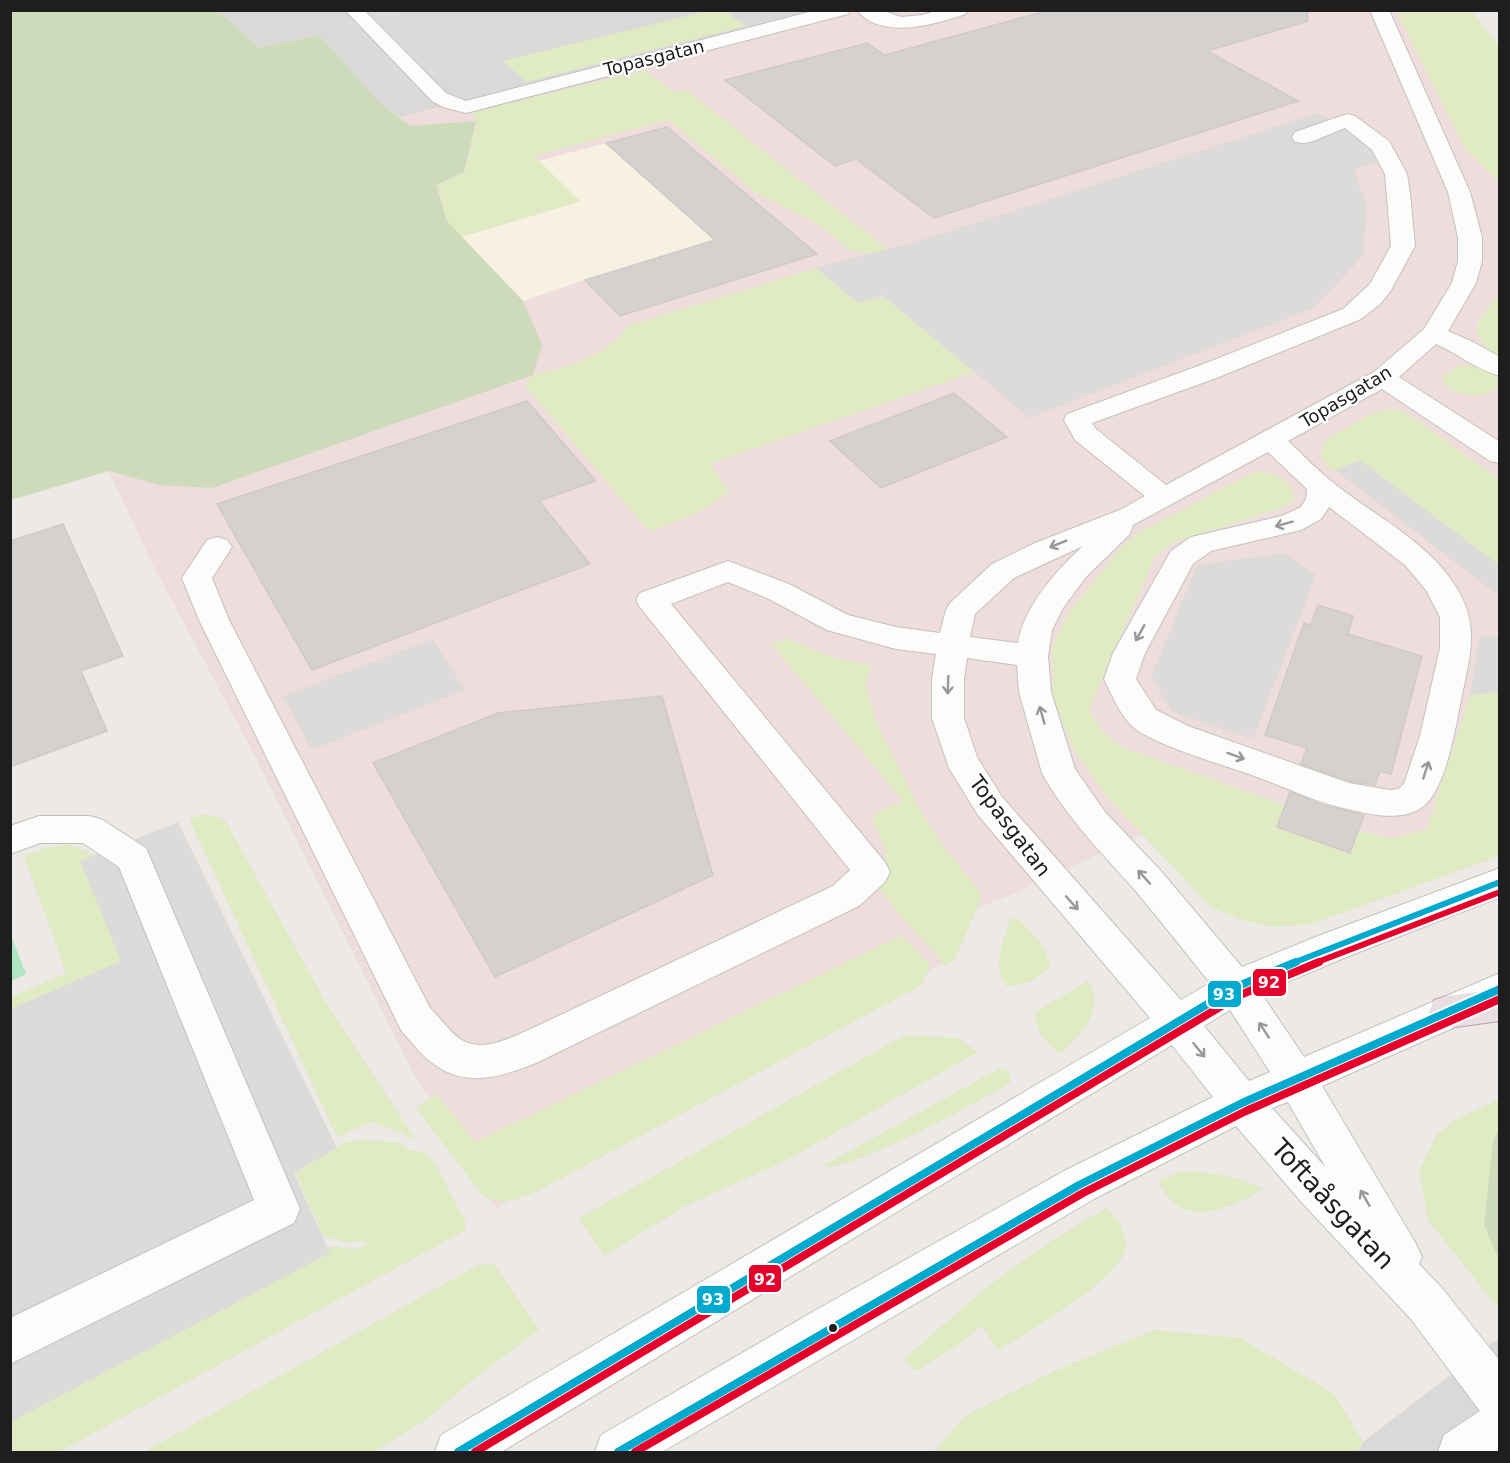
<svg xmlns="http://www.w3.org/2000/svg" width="1510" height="1463" font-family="'DejaVu Sans',sans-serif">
	<rect width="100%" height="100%" fill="#ece9e6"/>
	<g fill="#dbd9d8">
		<path d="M 210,11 L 819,11 L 400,117 L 381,104 L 319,35 L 259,48 L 222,14 Z"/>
		<path d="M 1499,1338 L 1499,1452 L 1358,1452 L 1363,1442 Z"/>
	</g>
	<path fill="#efdcdd" d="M 819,11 L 1396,11 L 1465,149 L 1496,179 L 1499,187 L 1499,294 L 1476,323 L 1491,351 L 1499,357 L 1499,479 L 1412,416 L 1360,460 L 1499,565 L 1499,631 L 1495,635 L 1499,635 L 1499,692 L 1470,695 L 1427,829 L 1393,838 L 1358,831 L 1122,747 L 1103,732 L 1089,708 L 1155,557 L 1175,542 L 1279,509 L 1295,501 L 1122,546 L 1067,615 L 1052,646 L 1072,747 L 1106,796 L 1142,834 L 1006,897 L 971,910 L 947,961 L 496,1208 L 416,1078 L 258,762 L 153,565 L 109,471 L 158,485 L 461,237 L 447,221 L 436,185 L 411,126 L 400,117 Z"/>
	<path fill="#f6f1e0" d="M 667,127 L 817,254 L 620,316 L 585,280 L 523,301 L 461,237 L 579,202 L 538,161 Z"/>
	<g fill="#e0eac3">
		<path d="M 707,11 L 725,11 L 746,26 L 526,82 L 503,61 Z"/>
		<path d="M 1396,11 L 1472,11 L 1499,47 L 1499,187 L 1496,179 L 1465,149 Z"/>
		<path d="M 645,70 L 675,93 L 687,90 L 889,250 L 873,255 L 848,249 L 819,225 L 756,193 L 668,120 L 534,156 L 580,201 L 461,237 L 447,221 L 438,185 L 465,172 L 477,121 L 472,112 Z"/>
		<path d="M 816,268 L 858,303 L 890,296 L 974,372 L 710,464 L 730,492 L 696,514 L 649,532 L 525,386 L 533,375 C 569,365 605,359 627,326 Z"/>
		<path d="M 1499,294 L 1499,357 C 1463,332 1477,322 1499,294 Z"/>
		<path d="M 1468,365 L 1479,368 L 1496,376 L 1499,386 C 1483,400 1455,399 1442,381 L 1444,375 L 1458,366 Z"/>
		<path d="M 1391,408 L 1401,410 L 1412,416 L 1499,479 L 1499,565 L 1360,460 L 1335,470 L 1327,468 L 1320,455 L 1326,439 L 1369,415 Z"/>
		<path d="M 1255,471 C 1275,474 1294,477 1295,501 L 1279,509 L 1175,542 L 1155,557 L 1089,709 L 1103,732 L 1122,747 L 1358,831 L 1393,838 L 1427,829 L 1470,695 L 1499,692 L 1499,856 L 1312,924 L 1274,927 L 1241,920 L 1211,907 L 1106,796 L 1072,747 L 1053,697 L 1052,646 L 1067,615 L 1122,546 L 1138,533 Z"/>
		<path d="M 786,638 L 834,658 L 871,664 L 866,687 L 878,725 L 920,809 L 945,849 L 976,886 L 982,896 L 955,959 L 946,966 L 897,912 L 879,888 L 886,852 L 872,818 L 874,814 L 903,801 L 771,644 Z"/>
		<path d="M 206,814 L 221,818 L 226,822 L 325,1001 L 417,1142 L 405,1134 L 371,1122 L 337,1137 L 189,819 Z"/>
		<path d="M 70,845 L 91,853 L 100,865 L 136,955 L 11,1012 L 11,997 L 66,973 L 24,856 L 45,848 Z"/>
		<path d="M 1017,918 C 1031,932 1046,945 1050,966 C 1040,980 1023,984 1007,987 C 991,964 1003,943 1010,919 Z"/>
		<path d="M 902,935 L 930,965 L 922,985 L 538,1191 C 516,1200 506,1206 483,1196 L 416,1108 L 437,1094 L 475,1142 Z"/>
		<path d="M 1088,981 C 1106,1010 1082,1036 1059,1054 C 1047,1041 1031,1029 1037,1011 Z"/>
		<path d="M 905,1035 L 958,1038 L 978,1052 L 785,1161 L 682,1208 L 604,1256 L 579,1218 Z"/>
		<path d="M 1000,1068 L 1010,1072 L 1010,1083 C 980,1101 851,1172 821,1167 Z"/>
		<path d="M 1499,1099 L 1499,1130 L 1493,1140 L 1484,1225 L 1499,1259 L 1499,1309 L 1428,1220 L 1419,1171 L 1436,1136 L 1455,1120 Z"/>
		<path d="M 363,1140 L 396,1142 L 411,1150 L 425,1152 L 435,1163 L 466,1223 L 464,1231 L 59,1452 L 11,1452 L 11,1419 L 324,1253 L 331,1246 C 344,1247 353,1252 365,1246 L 367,1241 L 347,1243 L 324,1237 L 295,1173 L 345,1142 Z"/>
		<path d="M 1180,1172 C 1210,1171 1235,1176 1262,1188 C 1257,1195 1246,1199 1238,1202 C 1204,1217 1177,1219 1158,1181 Z"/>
		<path d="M 1106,1208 C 1119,1218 1130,1237 1124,1253 C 1113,1283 1027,1333 998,1350 L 982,1326 L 957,1346 L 916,1371 L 904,1359 L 988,1286 L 1051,1241 Z"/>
		<path d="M 494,1264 L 539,1330 L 476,1377 L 426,1420 L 373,1452 L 144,1452 L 478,1265 Z"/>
		<path d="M 1154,1330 L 1240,1338 L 1334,1394 L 1363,1442 L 1358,1452 L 934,1452 L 965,1416 L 1052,1372 Z"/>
	</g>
	<g fill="#cddbba">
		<path d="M 11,10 L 210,11 L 222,14 L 259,48 L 319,35 L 381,104 L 411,126 L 476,121 L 464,172 L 436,185 L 447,221 L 523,301 L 542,345 L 533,375 L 212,488 L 158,485 L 109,471 L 11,500 Z"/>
		<path d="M 1499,1130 L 1499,1259 L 1484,1225 L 1493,1140 Z"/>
	</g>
	<path fill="#b0e5c3" d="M 10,933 L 26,974 L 11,981 L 10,981 Z"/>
	<g fill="#dcdbda">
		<path d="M 373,11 L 396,11 L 457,69 L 384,87 L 323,22 Z"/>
		<path d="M 1318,113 L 1397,155 L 1354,170 L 1367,207 L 1363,256 L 1314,308 L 1029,418 L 882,295 L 858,303 L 816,268 L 935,236 Z"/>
		<path d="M 1360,460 L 1499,565 L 1499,596 L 1335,470 Z"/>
		<path d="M 1285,553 L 1316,575 L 1253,739 L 1172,712 L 1151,677 L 1197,565 Z"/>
		<path d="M 1499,635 L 1499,692 L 1470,695 L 1479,637 Z"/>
		<path d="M 433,639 L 465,690 L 312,750 L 283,696 Z"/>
		<path d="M 178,822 L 337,1148 L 294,1173 L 330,1253 L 11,1422 L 11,1009 L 121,961 L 80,861 Z"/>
	</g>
	<g fill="#d4d1cf" stroke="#cfcac7" stroke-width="1.5">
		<path d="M 1050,10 L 1307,10 L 1308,21 L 1207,51 L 1298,101 L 934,218 L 856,159 L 835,166 L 725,80 L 867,43 L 885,55 Z"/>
		<path d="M 667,127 L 817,254 L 620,316 L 585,280 L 715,240 L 606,143 Z"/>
		<path d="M 954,393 L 1007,437 L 881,488 L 830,441 Z"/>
		<path d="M 527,401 L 596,481 L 539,501 L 590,564 L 312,670 L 217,504 Z"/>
		<path d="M 63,524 L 123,656 L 81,671 L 107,731 L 10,767 L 10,541 Z"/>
		<path d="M 1318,605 L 1353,616 L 1348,634 L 1422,656 L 1391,774 L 1380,771 L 1375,785 L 1350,781 L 1301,764 L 1307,748 L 1265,735 L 1304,623 L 1311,625 Z"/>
		<path d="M 662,696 L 713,875 L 495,977 L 373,763 L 498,713 Z"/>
		<path d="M 1290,792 L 1323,805 L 1364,815 L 1350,853 L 1277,827 Z"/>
	</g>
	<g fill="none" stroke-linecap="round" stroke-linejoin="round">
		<defs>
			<g id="minor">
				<path d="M 345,10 L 364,10 L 446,93 L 466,101 L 817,10 L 850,10 L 848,14 L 466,113 L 443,107 L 432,101 Z"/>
				<path d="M 857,10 L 881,10 L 901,17 L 923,15 L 938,10 L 968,10 L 966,14 C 936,24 880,41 857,10 Z"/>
				<path d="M 1370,10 L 1389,10 L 1470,192 L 1482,237 L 1482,261 L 1476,283 L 1448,331 L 1473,342 L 1500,357 L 1500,376 C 1477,370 1457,353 1436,344 L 1399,377 L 1500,442 L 1500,463 L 1490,461 L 1382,389 L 1288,441 C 1302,454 1316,469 1331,481 C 1370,513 1420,537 1450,578 C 1480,619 1472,649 1462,695 C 1456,724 1446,796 1418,810 C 1397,821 1368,814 1347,809 C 1316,802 1287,788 1257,777 C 1228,766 1152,745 1132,726 C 1119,713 1112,695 1104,679 L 1113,653 L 1171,551 L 1191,537 L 1282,516 L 1301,507 L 1306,499 L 1307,489 L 1268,452 L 1133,525 L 1130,534 L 1086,577 L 1063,608 L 1052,630 L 1048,656 L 1051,692 L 1075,769 L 1105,812 L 1161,871 L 1242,967 L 1318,936 L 1500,868 L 1500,897 L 1344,958 L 1261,993 L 1304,1057 L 1500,973 L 1500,1007 L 1322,1086 L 1415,1242 L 1422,1257 L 1419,1264 L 1442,1288 L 1500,1361 L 1500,1452 L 1438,1452 L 1444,1435 L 1480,1411 L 1410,1318 L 1304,1205 L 1236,1126 L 1094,1199 L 662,1452 L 595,1452 L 601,1435 L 816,1310 L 1064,1171 L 1213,1097 L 1172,1045 L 501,1452 L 435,1452 L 441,1435 L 1150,1018 L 978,815 L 949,768 L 932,718 L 932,679 L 936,654 L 896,649 L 827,630 L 767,598 L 728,582 L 671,604 L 885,862 L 890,872 L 885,882 L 859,906 L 536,1063 C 501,1077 465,1089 431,1062 C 420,1054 412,1042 402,1032 L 199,620 L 182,578 L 207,540 L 217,537 L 227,540 L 232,547 L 212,578 L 229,620 L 430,1008 C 440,1018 449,1031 460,1039 C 482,1054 512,1037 533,1028 L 833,886 L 850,870 L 640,607 L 636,600 L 640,593 L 728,561 L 789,584 L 848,615 L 896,627 L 940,633 L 946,610 L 950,603 L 992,564 L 1035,543 L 1122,509 L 1145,496 L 1075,440 L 1064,420 L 1067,414 L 1201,365 L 1343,309 L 1370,284 L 1391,246 L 1385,174 L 1372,150 L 1345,128 L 1311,142 L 1303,143 L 1295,142 L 1292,137 L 1295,132 L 1341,116 L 1348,114 L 1355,116 L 1389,141 L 1407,174 L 1410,193 L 1415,246 L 1390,292 L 1380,304 L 1361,319 L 1219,377 L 1092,423 L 1096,429 L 1166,485 L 1374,372 L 1424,329 L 1452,283 L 1458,261 L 1458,237 L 1448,192 ZM 1329,507 L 1405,565 L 1426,590 L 1440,617 L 1440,648 L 1420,736 L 1404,784 L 1398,789 L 1389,790 L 1349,783 L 1188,726 L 1156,710 L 1136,679 L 1145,653 L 1193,564 L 1211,551 L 1301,530 L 1321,519 ZM 1083,546 C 1056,571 1024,606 1018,643 L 970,637 L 975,614 L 1014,578 ZM 967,658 L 1017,665 L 1019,692 L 1042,773 C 1066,817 1101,852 1134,889 C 1160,920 1185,952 1210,983 L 1181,1000 L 1002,797 L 977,757 L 964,718 L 964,679 ZM 1230,1010 L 1270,1072 L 1249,1081 L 1204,1026 ZM 1288,1102 L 1326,1168 L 1272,1108 Z"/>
				<path d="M 39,816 L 89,816 L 101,819 L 146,848 L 300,1209 L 294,1223 L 10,1364 L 10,1318 L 254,1200 L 119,867 L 83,843 L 40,843 L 10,854 L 10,826 Z"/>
			</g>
			<path id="highway" d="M 1500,989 L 1500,1021 L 1448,1028 L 1434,1024 L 1429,1012 L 1434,1000 L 1448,996 Z"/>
		</defs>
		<use href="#minor" stroke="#c3c2c1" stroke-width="2"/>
		<use href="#highway" stroke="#c29cae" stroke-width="2"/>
		<use href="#minor" fill="#fcfcfb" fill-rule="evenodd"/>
		<use href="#highway" fill="#e9dee2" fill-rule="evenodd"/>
		<defs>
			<path id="bus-1-far1" d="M 1293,963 L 1500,882"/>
			<g id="bus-1">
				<path d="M 458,1452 L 1236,987 L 1296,962"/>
				<path d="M 618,1452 L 1079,1185 L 1242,1103 L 1500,989"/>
			</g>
			<path id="bus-2-far1" d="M 1315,963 L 1500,892"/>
			<g id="bus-2">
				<path d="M 475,1452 L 1240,995 L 1319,962"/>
				<path d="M 635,1452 L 1083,1193 L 1246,1111 L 1500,999"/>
			</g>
		</defs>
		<use href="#bus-1-far1" stroke="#fff" stroke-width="10"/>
		<use href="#bus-1" stroke="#fff" stroke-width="12"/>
		<use href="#bus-2-far1" stroke="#fff" stroke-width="10"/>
		<use href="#bus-2" stroke="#fff" stroke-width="12"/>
		<use href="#bus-1-far1" stroke="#00a9ce" stroke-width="6"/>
		<use href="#bus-1" stroke="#00a9ce" stroke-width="8"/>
		<use href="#bus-2-far1" stroke="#e4002b" stroke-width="6"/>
		<use href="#bus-2" stroke="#e4002b" stroke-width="8"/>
	</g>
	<defs><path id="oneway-shaft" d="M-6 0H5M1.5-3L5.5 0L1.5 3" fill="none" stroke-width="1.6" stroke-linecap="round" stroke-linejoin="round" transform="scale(1.5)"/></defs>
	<g stroke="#989898">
		<use href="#oneway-shaft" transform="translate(1284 524) rotate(165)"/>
		<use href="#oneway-shaft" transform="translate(1058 544) rotate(158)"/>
		<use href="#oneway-shaft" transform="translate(1140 633) rotate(119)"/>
		<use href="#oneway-shaft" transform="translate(948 685) rotate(92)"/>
		<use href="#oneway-shaft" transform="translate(1042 715) rotate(-106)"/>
		<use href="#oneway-shaft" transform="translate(1236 756) rotate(20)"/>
		<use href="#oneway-shaft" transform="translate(1426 770) rotate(-72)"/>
		<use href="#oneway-shaft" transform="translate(1144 877) rotate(-132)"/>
		<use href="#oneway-shaft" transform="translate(1072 903) rotate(48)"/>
		<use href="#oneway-shaft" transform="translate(1264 1030) rotate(-123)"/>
		<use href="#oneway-shaft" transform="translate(1199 1050) rotate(51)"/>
		<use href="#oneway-shaft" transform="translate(1365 1198) rotate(-120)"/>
	</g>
	<circle fill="#1e1e1e" stroke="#fff" stroke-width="2" cx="833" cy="1328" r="5"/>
	<g text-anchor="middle" stroke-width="4.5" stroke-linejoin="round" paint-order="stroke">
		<g font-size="18" fill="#1e1e1e" stroke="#fff">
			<text transform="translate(654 58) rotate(-14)" y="6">Topasgatan</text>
			<text transform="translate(1346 397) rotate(-31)" y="6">Topasgatan</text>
		</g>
		<g font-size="21" fill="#1e1e1e" stroke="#fff">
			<text transform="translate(1010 826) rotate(53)" y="7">Topasgatan</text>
		</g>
		<g font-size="26" fill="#1e1e1e" stroke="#fff">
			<text transform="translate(1333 1204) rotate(47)" y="9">Toftaåsgatan</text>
		</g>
	</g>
	<g stroke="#fff" stroke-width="2">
		<rect x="1252" y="968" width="35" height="29" rx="6" fill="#e4002b"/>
		<rect x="1207" y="980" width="35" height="28" rx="6" fill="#00a9ce"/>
		<rect x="748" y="1264" width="34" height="29" rx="6" fill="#e4002b"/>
		<rect x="696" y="1285" width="35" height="29" rx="6" fill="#00a9ce"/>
	</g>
	<g font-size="16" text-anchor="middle" font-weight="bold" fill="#fff">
		<text x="1269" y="988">92</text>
		<text x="1224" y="1000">93</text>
		<text x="765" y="1285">92</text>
		<text x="713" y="1305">93</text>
	</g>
	<rect width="1510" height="1463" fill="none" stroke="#1e1e1e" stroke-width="24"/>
</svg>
